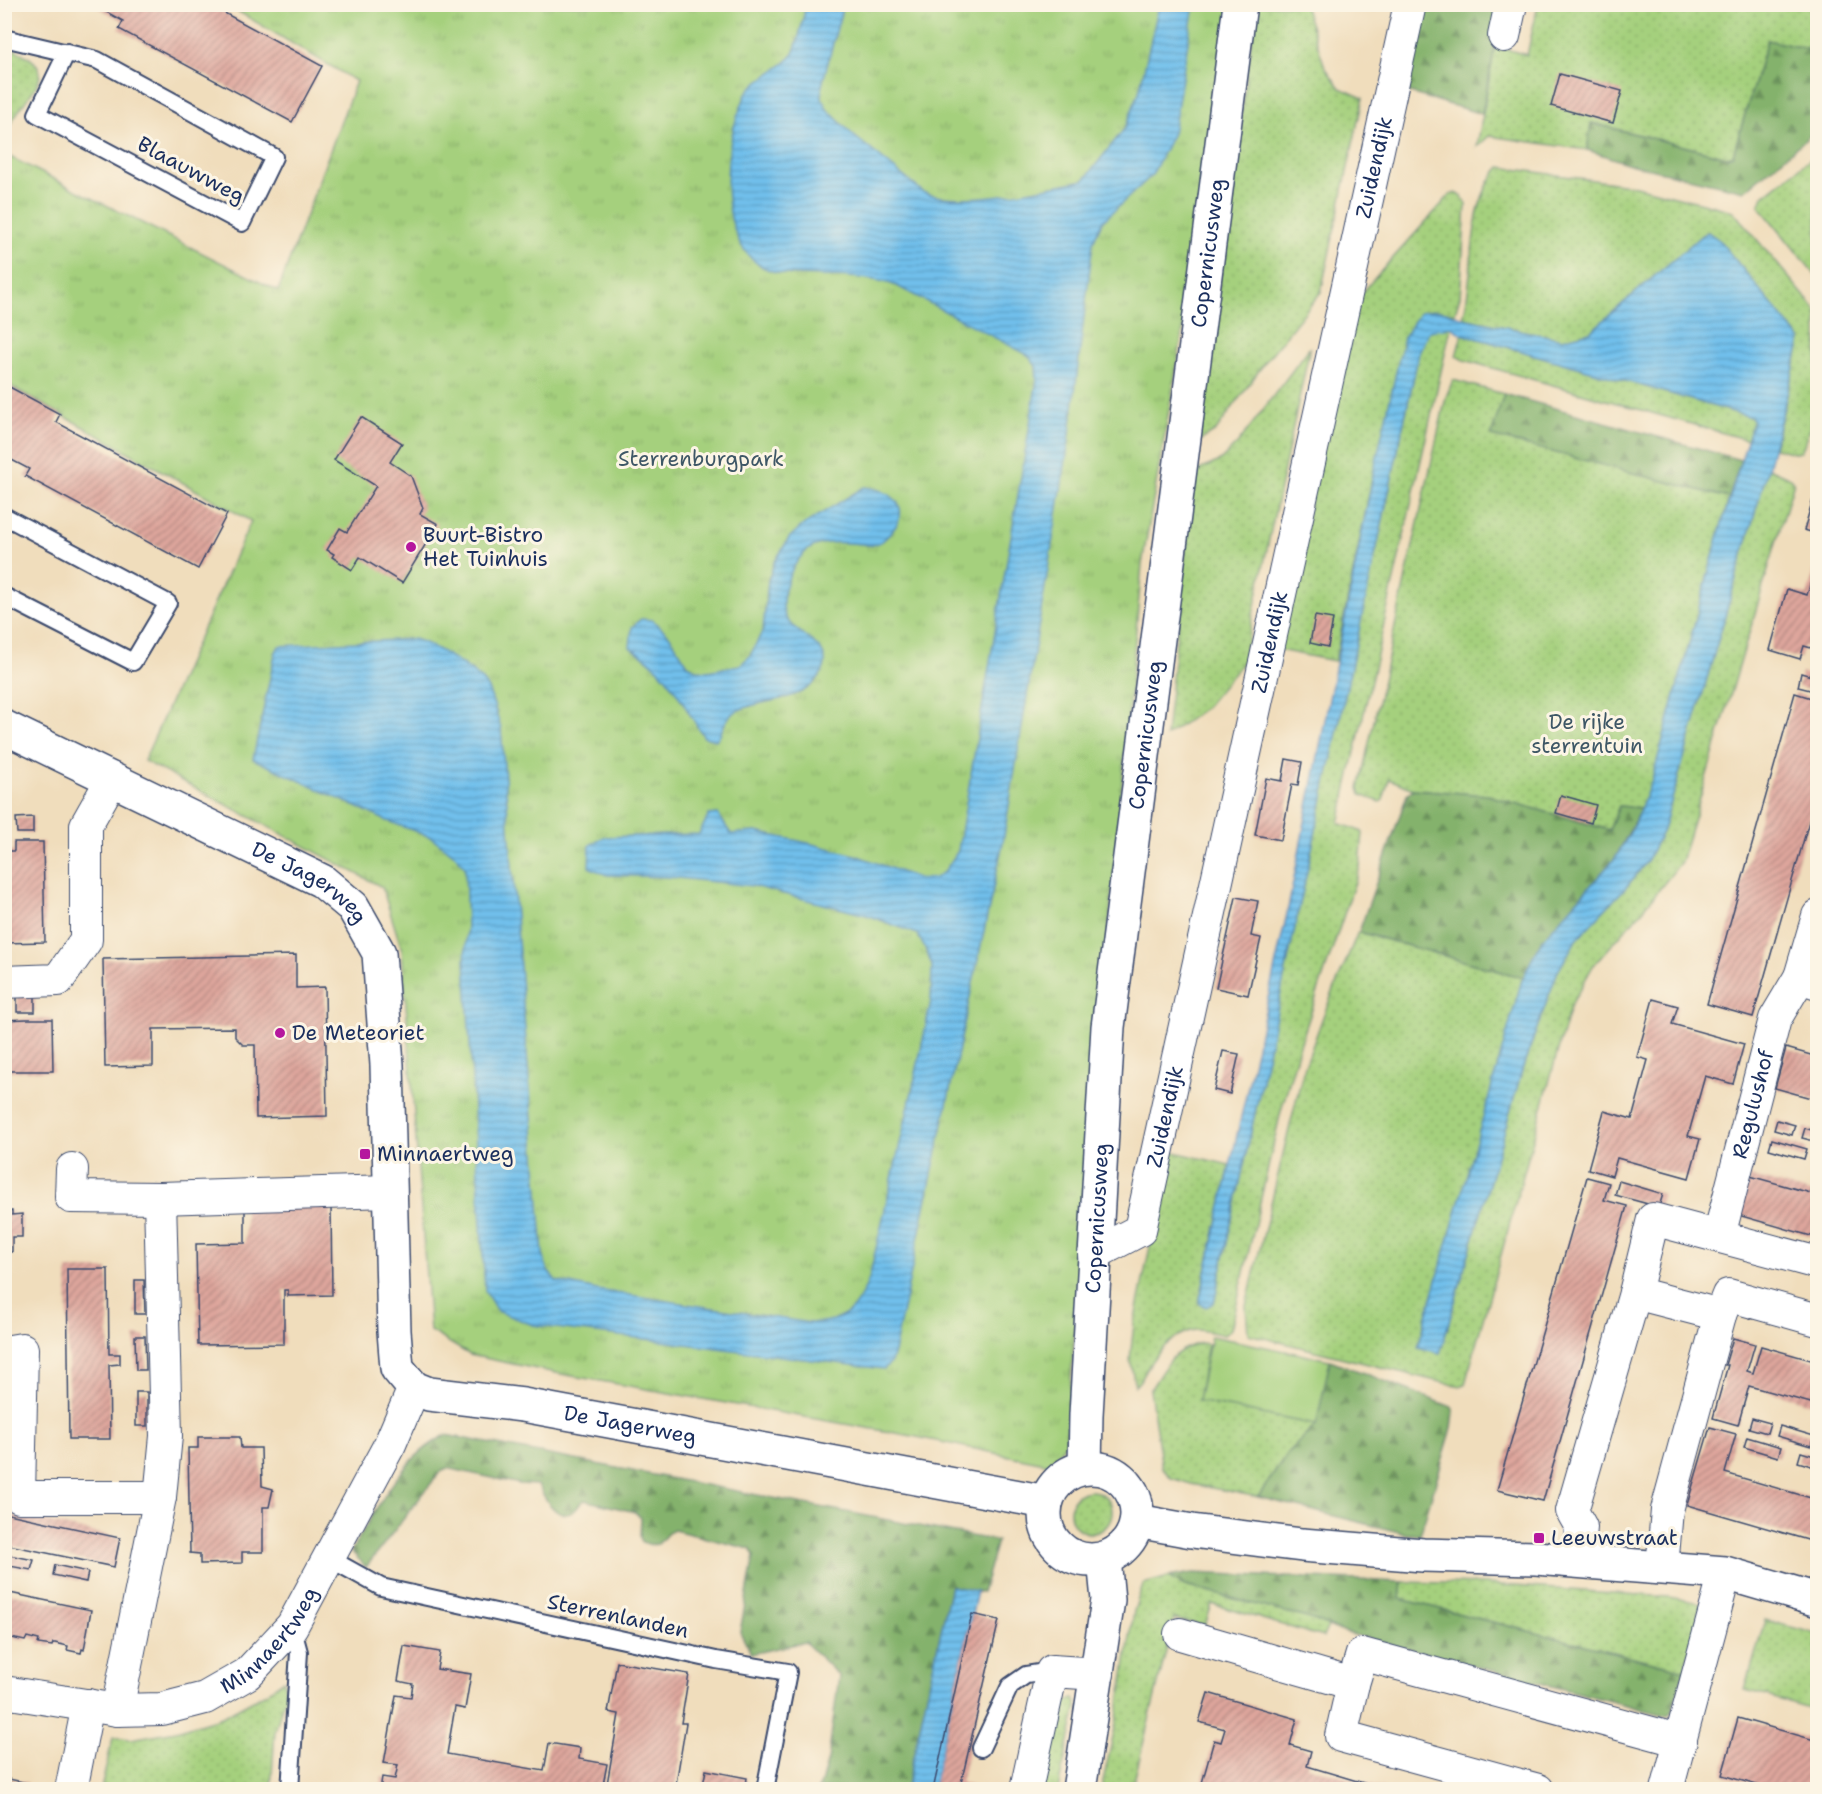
<svg xmlns="http://www.w3.org/2000/svg" width="1822" height="1794" font-family="'Shantell Sans',sans-serif">
  <style>
    .grass { fill: url(#grass-dots); stroke: #60806e; stroke-width: 1.5 }
    .forest { fill: url(#forest-firs); stroke: #507065; stroke-width: 1.5 }
    .park { fill: url(#park-tufts); stroke: #60806e; stroke-width: 1.5 }
    .pitch { fill: #a5d07d; stroke: #60806e; stroke-width: 1.5 }
    .water { fill: url(#water-rules); stroke: #4678a5; stroke-width: 1.5 }
    .building { fill: url(#building-hatch) }
    .lines { fill: none; stroke-linecap: round; stroke-linejoin: round }
    .lane-casing { stroke: #3b496c; stroke-width: 20 }
    .street-casing { stroke: #3b496c; stroke-width: 34 }
    .secondary-casing { stroke: #3b496c; stroke-width: 36 }
    .lane { stroke: #fff; stroke-width: 16 }
    .street { stroke: #fff; stroke-width: 32 }
    .secondary { stroke: #fff; stroke-width: 33 }
    .poi-dot { fill: #b5179e; stroke: #fcf5e5; stroke-width: 2 }
    .labels { text-anchor: middle; dominant-baseline: central; stroke-width: 6; stroke-linejoin: round; paint-order: stroke }
    .street-label { font-size: 21px; fill: #1b2f5e; stroke: #fcf5e5 }
    .park-label { font-size: 21px; fill: #3e5766; stroke: #fcf5e5 }
    .poi-label { font-size: 21px; fill: #1b2f5e; stroke: #fcf5e5; text-anchor: start }
  </style>
  <defs>
    <pattern id="grass-dots" width="8" height="8" patternUnits="userSpaceOnUse" patternTransform="scale(1.5)"><rect width="8" height="8" fill="#a5d07d"/><path d="M2 2h.1M6 6h.1" fill="none" stroke="#8db36e" stroke-width="1.8" stroke-linecap="round"/></pattern>
    <pattern id="forest-firs" width="22" height="20" patternUnits="userSpaceOnUse" patternTransform="scale(1.5)"><rect width="22" height="20" fill="#84b26c"/><path d="M5 1l3.5 6h-7zM16 11l3.5 6h-7z" fill="#6b915c"/></pattern>
    <pattern id="park-tufts" width="24" height="20" patternUnits="userSpaceOnUse" patternTransform="scale(1.5)"><rect width="24" height="20" fill="#a5d07d"/><path d="M3 7l-1-3M5 7V3M7 7l1-3M15 17l-1-3M17 17v-4M19 17l1-3" fill="none" stroke="#8db36e"/></pattern>
    <pattern id="water-rules" width="6" height="5" patternUnits="userSpaceOnUse" patternTransform="scale(1.5)"><rect width="6" height="5" fill="#71c0ec"/><path d="M0 2.5h6" fill="none" stroke="#5c9cc2"/></pattern>
    <pattern id="building-hatch" width="6" height="6" patternUnits="userSpaceOnUse" patternTransform="scale(1.5)"><rect width="6" height="6" fill="#dea69c"/><path d="M-1 1l2-2M0 6l6-6M5 7l2-2" fill="none" stroke="#b38882"/></pattern>
  </defs>
  <rect width="100%" height="100%" fill="#fcf5e5"/>
  <filter id="ink" filterUnits="userSpaceOnUse"><feTurbulence type="fractalNoise" baseFrequency=".0167" numOctaves="2"/><feDisplacementMap in="SourceGraphic" scale="12" xChannelSelector="R" yChannelSelector="G"/><feConvolveMatrix kernelMatrix="1 2 1 2 8 2 1 2 1" color-interpolation-filters="sRGB"/></filter>
  <filter id="wash" filterUnits="userSpaceOnUse"><feTurbulence type="fractalNoise" baseFrequency=".008" numOctaves="4" result="noise"/><feDisplacementMap in="SourceGraphic" scale="24" xChannelSelector="R" yChannelSelector="G"/><feGaussianBlur stdDeviation="1.35" result="paint"/><feColorMatrix in="noise" values="0 0 0 0 0 0 0 0 0 0 0 0 0 0 0 0 0 1.4 0 .05"/><feComposite in="paint" operator="in"/></filter>
  <g filter="url(#wash)">
    <rect width="100%" height="100%" fill="#f0ddbc"/>
    <g class="grass">
      <polygon points="1256,5 1304,5 1325,67 1340,88 1363,98 1321,292 1265,362 1216,431 1198,442"/>
      <polygon points="1538,5 1817,5 1817,51 1767,40 1733,155 1727,157 1592,123 1587,150 1489,136 1477,147 1495,46 1527,55"/>
      <path d="M5,46C65,68 34,85 12,121C7,128 6,139 5,148Z"/>
      <polygon points="1817,154 1817,277 1759,206 1763,196"/>
      <path d="M1500,167L1636,186L1733,211L1817,311C1817,358 1822,409 1801,452L1795,453L1774,448L1801,340L1719,240L1708,232L1702,235L1590,332L1562,339L1463,318C1476,271 1465,205 1500,167Z"/>
      <polygon points="1456,193 1462,196 1466,205 1460,296 1455,313 1431,310 1374,470 1335,661 1278,650 1354,301 1450,195"/>
      <path d="M1451,327L1339,823L1363,832L1360,867L1299,1048L1281,1111L1231,1329L1224,1335C1215,1333 1205,1330 1196,1330C1177,1332 1157,1351 1148,1367C1143,1374 1142,1380 1135,1386L1130,1359L1134,1323L1170,1151L1230,1165L1199,1303L1214,1302L1419,352L1429,330Z"/>
      <polygon points="1462,334 1751,417 1753,421 1748,440 1464,360 1456,356"/>
      <polygon points="1310,347 1243,662 1205,708 1166,736 1194,472 1220,461 1238,443"/>
      <polygon points="1453,380 1504,394 1492,436 1729,498 1652,780 1641,808 1619,806 1609,830 1487,795 1413,789 1389,779 1383,800 1380,802 1361,795 1359,788 1446,397"/>
      <polygon points="1768,468 1791,478 1794,482 1681,862 1643,910 1593,966 1570,1007 1465,1384 1461,1386 1432,1380 1248,1334 1246,1306 1303,1072 1324,1014 1358,932 1524,978 1418,1347 1440,1353 1523,1067 1557,973 1576,940 1627,886 1647,861 1663,830"/>
      <path d="M1201,1343L1208,1344L1198,1401L1316,1425L1288,1453L1258,1497L1191,1484L1171,1478L1162,1468L1150,1390C1165,1367 1171,1350 1201,1343Z"/>
      <circle cx="1091" cy="1512" r="21"/>
      <polygon points="1168,1577 1185,1586 1311,1619 1328,1626 1323,1637 1212,1604 1205,1626 1174,1619 1132,1789 1101,1790 1116,1724 1134,1611 1143,1584"/>
      <polygon points="1402,1582 1487,1584 1669,1597 1701,1603 1685,1670 1400,1599"/>
      <polygon points="1765,1620 1817,1634 1817,1710 1745,1690"/>
      <polygon points="284,1680 286,1697 282,1706 275,1732 271,1789 101,1789 113,1737 131,1739 176,1731 222,1717 266,1693"/>
      <polygon points="1074,1699 1077,1706 1058,1789 1042,1790 1062,1703"/>
    </g>
    <g class="forest">
      <polygon points="1407,5 1503,5 1482,114 1389,87"/>
      <polygon points="1767,40 1817,51 1817,130 1744,191 1633,165 1587,150 1591,123 1727,157 1733,155"/>
      <polygon points="1504,394 1741,460 1729,498 1491,436"/>
      <polygon points="1413,789 1487,795 1609,830 1619,806 1641,808 1616,857 1543,939 1533,956 1524,978 1359,932 1407,795"/>
      <polygon points="1330,1360 1452,1407 1454,1412 1452,1428 1420,1535 1407,1534 1258,1497 1288,1453 1316,1425"/>
      <path d="M446,1435L997,1541L982,1593L951,1586L906,1790L819,1789L828,1760L839,1676L805,1642L751,1654L740,1632L754,1556L750,1549L674,1530L668,1533L658,1544L651,1545L642,1542L640,1537L641,1518L635,1512L584,1500C579,1503 579,1507 574,1511C557,1523 544,1497 538,1485L520,1484L447,1468L440,1472L366,1567L351,1551C378,1508 399,1459 446,1435Z"/>
      <polygon points="1193,1573 1402,1582 1400,1599 1685,1670 1672,1711 1668,1716 1343,1632 1311,1619 1185,1586 1168,1577"/>
    </g>
    <polygon class="park" points="227,5 1240,5 1142,564 1089,1144 1066,1443 1049,1464 907,1435 561,1374 470,1355 430,1331 402,950 382,887 144,761 251,521 5,383 4,154 278,291 356,81"/>
    <polygon class="pitch" points="1211,1336 1330,1360 1316,1425 1198,1401"/>
    <g class="water">
      <path d="M806,5H843L822,85V98L827,109L853,135L923,192C957,208 1045,188 1084,180L1125,128L1139,92L1159,5H1194L1173,133L1152,175L1102,222L1093,242L1069,441L1003,842L894,1352L891,1362L884,1369L533,1325L497,1311L485,1291L465,961L467,926L465,867L456,856L431,837L385,820L253,759L275,654L279,646L414,639C432,644 474,669 485,684C492,693 497,717 501,728L543,1254L547,1269L556,1281L597,1290L810,1323C846,1322 856,1311 869,1279L914,1083L931,1001L932,966L926,950L917,934L870,916L753,886L669,877L607,875L589,867L590,845L604,837L699,834L709,815L718,814L731,834L756,832L808,843L855,855L920,879L935,878L945,871L958,851L1030,424L1037,379L1036,366L1028,355L897,286C874,277 845,276 821,276C803,275 784,276 767,269C716,247 722,149 741,107C743,102 745,95 748,91C760,77 779,70 791,57C797,50 804,15 806,5Z"/>
      <path d="M1708,232L1719,240L1801,340L1768,468L1663,830L1647,861L1627,886L1576,940L1557,973L1523,1067L1440,1353L1418,1347L1521,983L1533,956L1543,939L1616,857L1632,829L1652,780L1720,530L1753,421L1751,417L1462,334L1451,327L1429,331L1419,352L1214,1303L1206,1307L1199,1303L1287,914L1374,470L1404,337L1420,312C1440,308 1450,313 1467,319L1562,339L1590,332L1702,235Z"/>
      <path d="M864,487C888,489 913,504 893,530C889,535 883,542 876,544C873,546 867,545 863,544C843,543 818,538 803,554C790,568 775,604 788,621C801,638 840,649 819,677C799,705 760,697 733,713C724,718 723,733 716,740L704,737C679,699 670,671 630,647L632,627L641,619L652,620L669,635L688,665L697,670L708,671L740,665L750,656L763,630L768,581L774,563L789,538L803,525Z"/>
      <polygon points="951,1586 977,1591 972,1614 933,1789 906,1790"/>
    </g>
    <g id="blocks">
      <g class="building">
        <polygon points="92,4 208,4 322,66 292,122 119,29 123,21"/>
        <polygon points="1560,74 1622,91 1613,123 1551,106"/>
        <polygon points="4,384 60,414 56,422 227,514 198,569 25,476 29,469 4,456"/>
        <polygon points="361,417 402,443 390,462 411,476 423,508 420,514 438,524 402,583 360,557 352,570 332,557 334,554 327,550 340,528 347,532 376,486 334,460"/>
        <polygon points="1817,485 1818,485 1818,534 1804,530"/>
        <polygon points="1818,558 1818,650 1804,646 1800,659 1770,650 1787,589 1807,595"/>
        <polygon points="1315,616 1333,619 1328,647 1310,643"/>
        <polygon points="1801,673 1818,678 1818,692 1798,687"/>
        <polygon points="1795,693 1818,700 1813,718 1818,719 1818,790 1753,1017 1707,1004"/>
        <polygon points="1286,759 1302,762 1298,785 1292,784 1281,840 1255,835 1266,778 1282,781"/>
        <polygon points="1561,795 1596,805 1591,823 1556,813"/>
        <polygon points="4,808 7,808 8,837 4,837"/>
        <polygon points="33,817 33,833 17,833 16,818"/>
        <polygon points="14,842 43,842 45,942 4,943 4,851 14,851"/>
        <polygon points="1236,897 1258,901 1251,936 1261,938 1248,995 1216,988"/>
        <polygon points="296,955 296,988 325,987 327,1116 256,1118 255,1045 243,1045 235,1037 235,1028 153,1029 153,1066 105,1067 103,959"/>
        <rect x="17" y="996" width="18" height="16"/>
        <polygon points="1653,999 1678,1006 1672,1024 1744,1044 1733,1084 1705,1076 1688,1136 1700,1139 1689,1178 1617,1158 1612,1176 1588,1169 1604,1111 1632,1119 1648,1060 1637,1057"/>
        <polygon points="27,1019 52,1019 53,1071 4,1071 4,1020"/>
        <polygon points="1786,1048 1818,1057 1818,1100 1775,1088"/>
        <polygon points="1223,1051 1239,1054 1230,1094 1214,1090"/>
        <polygon points="1777,1120 1795,1125 1792,1135 1774,1130"/>
        <polygon points="1805,1128 1818,1132 1818,1142 1802,1138"/>
        <polygon points="1772,1139 1807,1149 1804,1159 1769,1149"/>
        <polygon points="1750,1176 1818,1195 1818,1238 1738,1215"/>
        <polygon points="1587,1177 1609,1183 1604,1200 1627,1206 1543,1501 1497,1490"/>
        <polygon points="1619,1181 1663,1194 1659,1207 1615,1195"/>
        <polygon points="331,1205 332,1295 288,1296 288,1290 284,1290 284,1344 198,1345 196,1244 245,1243 245,1206"/>
        <polygon points="5,1211 12,1211 12,1215 22,1214 22,1237 12,1237 12,1252 5,1252"/>
        <polygon points="67,1269 108,1269 109,1354 120,1354 120,1364 109,1365 110,1439 69,1439"/>
        <polygon points="135,1280 144,1280 145,1314 135,1314"/>
        <polygon points="135,1336 145,1336 146,1370 136,1370"/>
        <polygon points="1733,1338 1755,1344 1747,1371 1753,1373 1761,1346 1818,1362 1818,1405 1749,1386 1738,1425 1713,1418 1728,1365 1725,1365"/>
        <rect x="136" y="1392" width="11" height="34"/>
        <polygon points="1752,1418 1770,1423 1767,1433 1749,1428"/>
        <polygon points="1780,1426 1814,1436 1811,1446 1777,1436"/>
        <polygon points="1710,1427 1736,1434 1725,1473 1818,1500 1818,1543 1687,1505"/>
        <polygon points="198,1437 240,1437 241,1448 261,1448 262,1486 273,1489 269,1507 263,1507 263,1552 242,1552 242,1563 200,1564 200,1554 190,1553 188,1448 198,1448"/>
        <polygon points="1747,1437 1781,1447 1778,1457 1744,1447"/>
        <polygon points="1801,1452 1818,1457 1818,1468 1798,1462"/>
        <polygon points="4,1513 120,1538 114,1567 4,1544"/>
        <polygon points="4,1554 34,1560 31,1570 4,1565"/>
        <polygon points="55,1565 88,1572 86,1582 53,1575"/>
        <polygon points="5,1592 91,1610 84,1650 82,1649 81,1653 67,1650 68,1646 55,1643 53,1643 52,1646 38,1644 39,1640 27,1637 25,1641 11,1638 11,1634 5,1633"/>
        <polygon points="972,1614 999,1620 961,1783 985,1790 933,1790"/>
        <polygon points="404,1646 440,1652 437,1669 471,1674 465,1709 455,1707 447,1754 544,1771 549,1743 580,1748 579,1759 607,1764 602,1790 380,1790 382,1777 395,1779 398,1765 384,1763 396,1695 411,1697 413,1684 398,1681"/>
        <polygon points="617,1662 689,1674 681,1723 686,1723 675,1790 606,1790 619,1714 608,1712"/>
        <polygon points="1208,1693 1297,1719 1290,1745 1311,1751 1307,1766 1387,1790 1200,1790 1214,1740 1221,1742 1225,1729 1199,1722"/>
        <polygon points="1738,1718 1818,1741 1818,1790 1774,1790 1722,1775"/>
        <polygon points="706,1770 747,1778 745,1790 702,1790"/>
        <polygon points="4,1778 28,1783 27,1790 4,1790"/>
      </g>
    </g>
  </g>
  <g filter="url(#ink)">
    <use href="#blocks" fill-opacity="0" stroke="#3b496c" stroke-width="1.5"/>
    <g class="lines">
      <defs>
        <g id="lane">
          <polyline points="4,38 97,60 274,157 242,223 37,114 67,52"/>
          <polyline points="4,516 168,603 133,662 4,596"/>
          <polyline points="327,1557 381,1587 716,1660 788,1672 765,1790"/>
          <polyline points="981,1748 1010,1686 1026,1675 1052,1671"/>
          <polyline points="290,1790 299,1652 292,1626"/>
        </g>
        <g id="street">
          <polyline points="1504,36 1511,4"/>
          <polyline points="1818,916 1800,977 1818,983"/>
          <polyline points="4,982 58,980 86,940 86,825 112,779"/>
          <polyline points="72,1169 71,1197 160,1198 390,1191"/>
          <path id="s1" d="M1719,1236L1775,1019L1800,977"/>
          <path id="s2" d="M1094,1254L1140,1230L1410,4"/>
          <polyline points="1635,1293 1653,1219 1818,1263"/>
          <polyline points="1720,1315 1728,1295 1818,1320"/>
          <polyline points="4,1352 22,1349 19,1497 160,1497"/>
          <polyline points="1578,1561 1581,1527 1572,1511 1635,1293 1720,1315 1667,1510 1662,1568"/>
          <polyline points="1180,1634 1353,1684 1362,1654 1681,1741"/>
          <polyline points="1353,1684 1341,1736 1538,1790"/>
          <path id="s3" d="M4,1692L117,1710L162,1709L205,1698L247,1674L292,1626L390,1444L414,1388"/>
          <polyline points="117,1710 160,1497 166,1436 160,1198"/>
          <polyline points="71,1790 88,1705"/>
          <polyline points="1026,1790 1052,1671 1098,1674"/>
          <polyline points="1667,1790 1725,1573"/>
        </g>
        <g id="secondary">
          <path id="s4" d="M4,727L322,881L353,907L379,953L387,1065L394,1331L397,1368L414,1388L429,1394L523,1405L1046,1502"/>
          <circle cx="1091" cy="1514" r="46"/>
          <path id="s5" d="M1085,1468L1086,1415L1108,1027L1240,4"/>
          <polyline points="1137,1521 1192,1531 1302,1545 1423,1555 1536,1558 1725,1573 1818,1600"/>
          <polyline points="1079,1790 1108,1600 1104,1559"/>
        </g>
      </defs>
      <use href="#lane" class="lane-casing"/>
      <use href="#street" class="street-casing"/>
      <use href="#secondary" class="secondary-casing"/>
      <use href="#lane" class="lane"/>
      <use href="#street" class="street"/>
      <use href="#secondary" class="secondary"/>
    </g>
  </g>
  <g class="poi-dot">
    <circle cx="411" cy="547" r="6"/>
    <circle cx="280" cy="1033" r="6"/>
    <rect x="359" y="1148" width="12" height="12" rx="3"/>
    <rect x="1533" y="1532" width="12" height="12" rx="3"/>
  </g>
  <g class="labels">
    <g class="street-label">
      <text stroke="none"><textPath href="#s2" startOffset="1140">Zuidendijk</textPath></text>
      <text transform="translate(191 170) rotate(28)">Blaauwweg</text>
      <text stroke="none"><textPath href="#s5" startOffset="1222">Copernicusweg</textPath></text>
      <text stroke="none"><textPath href="#s2" startOffset="654">Zuidendijk</textPath></text>
      <text stroke="none"><textPath href="#s5" startOffset="736">Copernicusweg</textPath></text>
      <text stroke="none"><textPath href="#s4" startOffset="344">De Jagerweg</textPath></text>
      <text stroke="none"><textPath href="#s1" startOffset="136">Regulushof</textPath></text>
      <text stroke="none"><textPath href="#s2" startOffset="168">Zuidendijk</textPath></text>
      <text stroke="none"><textPath href="#s5" startOffset="250">Copernicusweg</textPath></text>
      <text stroke="none"><textPath href="#s4" startOffset="1108">De Jagerweg</textPath></text>
      <text transform="translate(618 1616) rotate(12)">Sterrenlanden</text>
      <text stroke="none"><textPath href="#s3" startOffset="292">Minnaertweg</textPath></text>
    </g>
    <g class="park-label">
      <text x="701" y="459">Sterrenburgpark</text>
      <text x="1587" y="722">De rijke<tspan x="1587" dy="24">sterrentuin</tspan></text>
    </g>
    <g class="poi-label">
      <text x="423" y="535">Buurt-Bistro<tspan x="423" dy="24">Het Tuinhuis</tspan></text>
      <text x="292" y="1033">De Meteoriet</text>
      <text x="377" y="1154">Minnaertweg</text>
      <text x="1551" y="1538">Leeuwstraat</text>
    </g>
  </g>
  <rect width="1822" height="1794" fill="none" stroke="#fcf5e5" stroke-width="24"/>
</svg>
